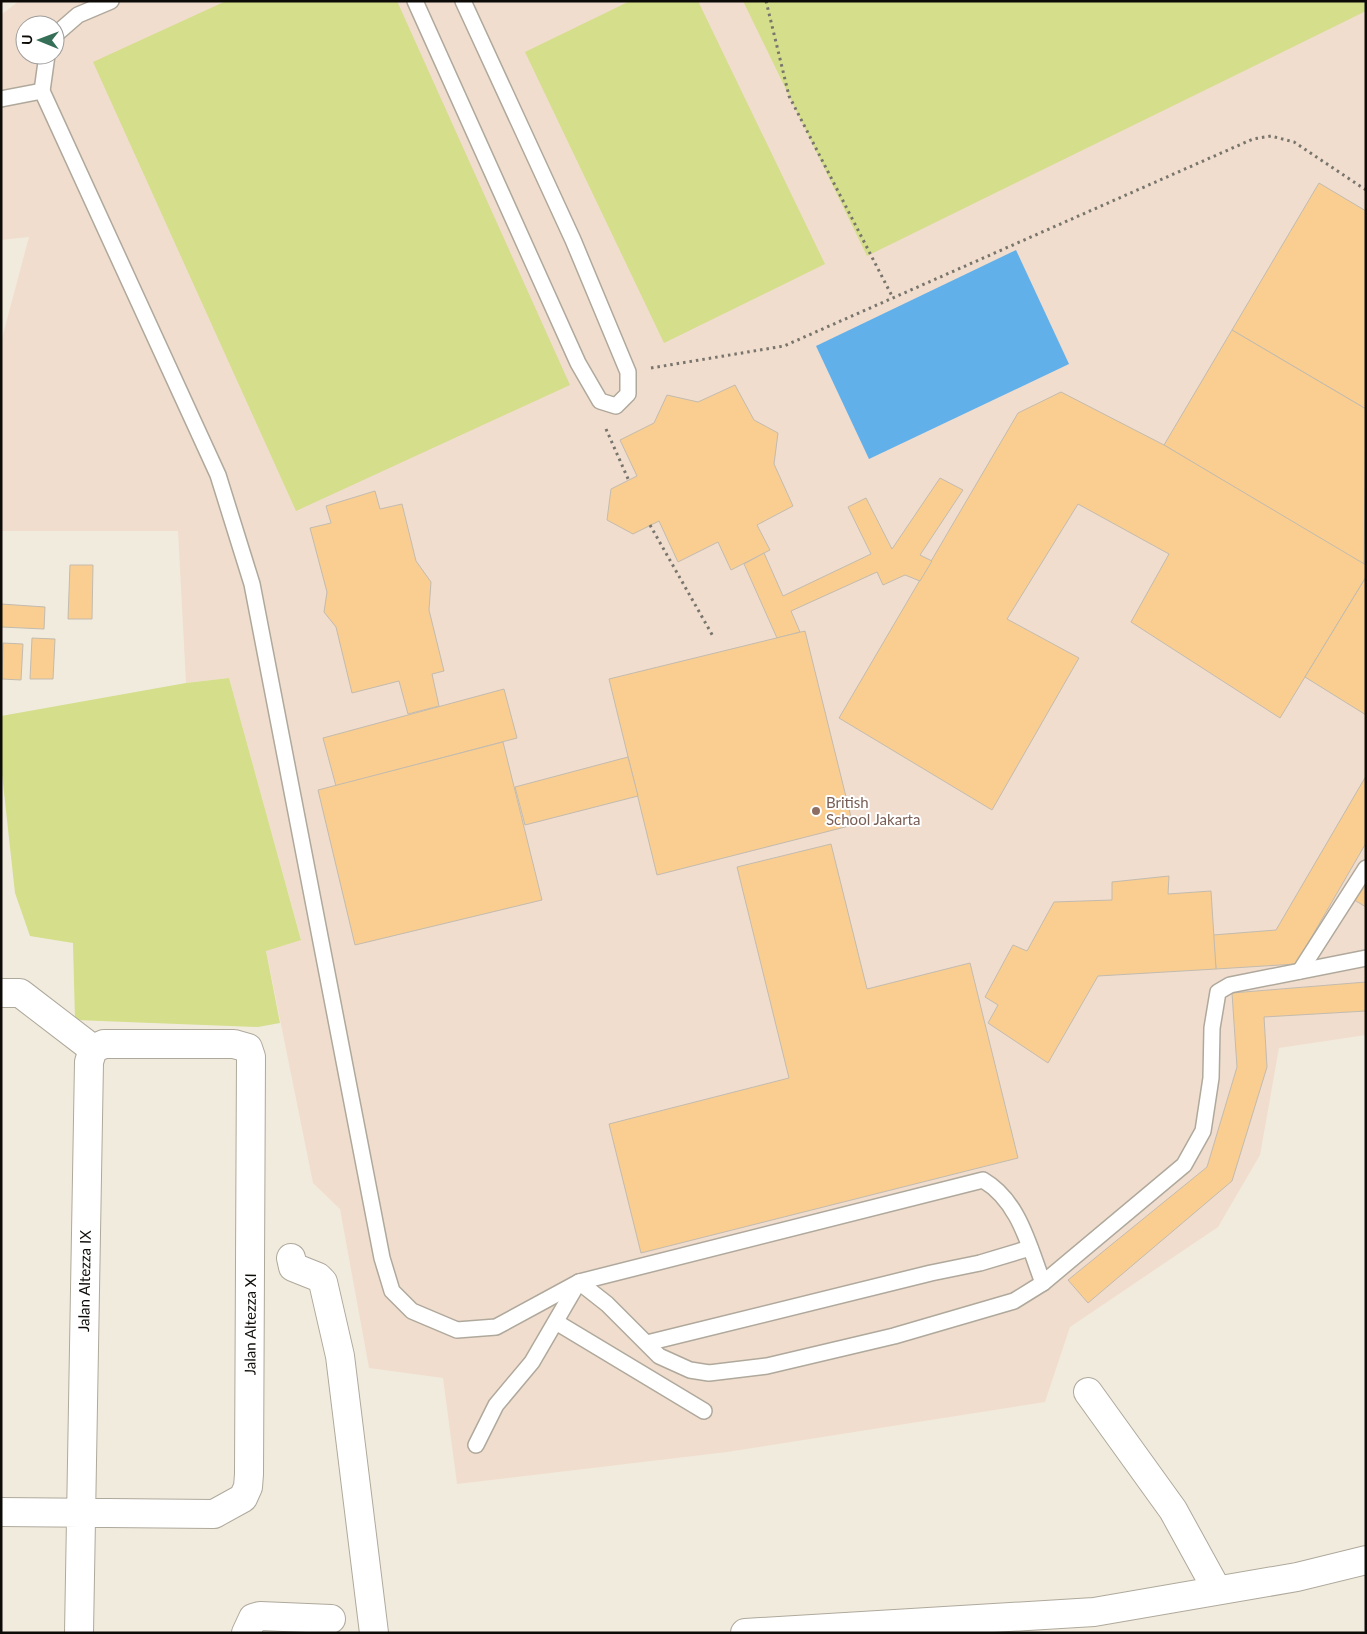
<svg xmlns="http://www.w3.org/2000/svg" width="1367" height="1634" font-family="Lato,sans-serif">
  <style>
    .education { fill: #f1ddce; fill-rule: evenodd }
    .green { fill: #d4de8b }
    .water { fill: #61b0ea }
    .building { fill: #f9ce90; stroke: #c3bbaf }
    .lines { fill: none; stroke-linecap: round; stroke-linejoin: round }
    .lane-casing { stroke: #afa99c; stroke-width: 18 }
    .street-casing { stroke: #afa99c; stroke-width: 30 }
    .path { stroke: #78756c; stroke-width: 3; stroke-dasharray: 2.5 4; stroke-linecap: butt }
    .lane { stroke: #fff; stroke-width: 15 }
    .street { stroke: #fff; stroke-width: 28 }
    .education-dot { fill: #8d6e63; stroke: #fff; stroke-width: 2 }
    .labels { text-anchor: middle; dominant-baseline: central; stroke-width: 4; stroke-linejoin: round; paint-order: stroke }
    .education-label { font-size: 15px; fill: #785e54; stroke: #fff; text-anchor: start }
    .street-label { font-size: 15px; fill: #0d0b07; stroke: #fff }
  </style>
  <rect width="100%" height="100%" fill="#f1ebdd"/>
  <path class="education" d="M19,1H1366V1035L1279,1048L1260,1155L1218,1227L1070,1327L1045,1402L727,1452L457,1484L443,1378L369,1368L340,1209L313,1183L266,950L301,939L229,678L186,683L178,531H1V342L29,237L1,240V15ZM25,25H55V55H25Z"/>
  <g class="green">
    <polygon points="226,1 397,1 570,385 296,511 93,62"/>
    <polygon points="630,1 698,1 825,264 664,343 525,52"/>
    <polygon points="743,1 1366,1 1366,11 867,256"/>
    <polygon points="229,678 301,940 266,951 280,1023 258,1027 75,1020 73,943 30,936 15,893 1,765 1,716 186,683"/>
  </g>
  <polygon class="water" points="1016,250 1069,364 869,459 816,346"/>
  <g class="building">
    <polygon points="1319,183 1366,211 1366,409 1232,330"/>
    <polygon points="1232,330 1366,409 1364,565 1164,445"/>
    <polygon points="735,385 754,420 778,433 774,464 793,506 757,525 770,550 731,570 718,542 678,562 659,521 633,534 607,520 611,489 637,476 620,440 654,423 667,395 698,402"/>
    <polygon points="1061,392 1164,445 1366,565 1366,577 1280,718 1131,622 1169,554 1078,504 1007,619 1079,658 992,810 839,718 1018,413"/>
    <polygon points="940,478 963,490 920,555 932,561 920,581 905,575 883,585 877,572 791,611 800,632 777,638 744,564 764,553 783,596 871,554 848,507 866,498 892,549"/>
    <polygon points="375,491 380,509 402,504 416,561 431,582 429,610 444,671 432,674 439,706 408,714 399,681 352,693 336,627 324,612 327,592 310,528 331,523 326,506"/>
    <polygon points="70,565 93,565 92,619 68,619"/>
    <polygon points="1366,577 1366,715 1305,677"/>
    <polygon points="1,604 45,607 44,629 1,627"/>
    <polygon points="805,631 853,825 657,875 609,679"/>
    <polygon points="32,638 55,639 53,679 30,679"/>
    <polygon points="3,643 23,644 21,680 2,679"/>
    <polygon points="504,689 517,738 336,786 323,738"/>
    <polygon points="503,742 542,900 355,945 318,790"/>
    <polygon points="628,757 638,796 525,825 515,787"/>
    <polygon points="1366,776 1366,843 1296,964 1216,969 1213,935 1276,930"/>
    <polygon points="831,844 867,989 970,963 1018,1158 641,1253 609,1124 789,1078 737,867"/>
    <polygon points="1366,874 1366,907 1351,898"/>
    <polygon points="1169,876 1168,894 1211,891 1216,969 1098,976 1048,1063 988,1023 998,1005 985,997 1013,945 1027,951 1054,902 1112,900 1112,882"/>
    <polygon points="1366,982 1366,1011 1264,1017 1267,1067 1232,1181 1088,1303 1068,1280 1207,1167 1237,1067 1232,993"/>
  </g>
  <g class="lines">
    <defs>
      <g id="lane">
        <polyline points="415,1 578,363 600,401 616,406 628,394 628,372 573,240 463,1"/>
        <polyline points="55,35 78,15 111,1"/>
        <path d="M47,55L42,91L218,475L252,584L382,1258L392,1291L412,1311L457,1330L496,1327L579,1282L983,1180C1019,1201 1029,1246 1043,1283"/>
        <polyline points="1,99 42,91"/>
        <polyline points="1300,971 1366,868"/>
        <polyline points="579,1282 607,1304 659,1356 690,1370 709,1373 767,1366 894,1336 1014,1301 1043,1283 1184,1165 1203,1131 1211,1078 1212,1028 1218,992 1230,985 1366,958"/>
        <polyline points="556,1322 704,1411"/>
        <polyline points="647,1343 931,1273 980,1263 1030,1248"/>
        <polyline points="476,1445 496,1405 532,1362 578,1283"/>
      </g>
      <g id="street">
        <polyline points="1,993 20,993 93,1049"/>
        <polyline points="291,1258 293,1267 318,1277 323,1282 340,1356 374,1633"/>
        <polyline points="1088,1392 1173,1510 1217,1590"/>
        <path id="s1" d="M1,1512L214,1514L243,1498L248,1487L249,1474L251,1057L248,1048L234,1044H104L93,1049L89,1062L79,1633"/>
        <polyline points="246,1633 253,1618 260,1616 331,1619"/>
        <polyline points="745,1633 1094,1612 1297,1577 1366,1560"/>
      </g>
    </defs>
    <use href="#lane" class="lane-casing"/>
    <use href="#street" class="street-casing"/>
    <g class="path">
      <polyline points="766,1 789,96 893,298"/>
      <polyline points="651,368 784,346 1253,139 1271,136 1294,142 1366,190"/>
      <polyline points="606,429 629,481"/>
      <polyline points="650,525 714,638"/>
    </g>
    <use href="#lane" class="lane"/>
    <use href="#street" class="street"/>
  </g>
  <circle class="education-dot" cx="816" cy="811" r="5"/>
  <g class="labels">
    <g class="education-label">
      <text x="826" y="802">British<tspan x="826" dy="17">School Jakarta</tspan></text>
    </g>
    <g class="street-label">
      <text transform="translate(84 1281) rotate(-89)">Jalan Altezza IX</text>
      <text stroke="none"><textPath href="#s1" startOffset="421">Jalan Altezza XI</textPath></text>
    </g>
  </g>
  <rect width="1367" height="1634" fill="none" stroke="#0d0b07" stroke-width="5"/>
  <g transform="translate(40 40) rotate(271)"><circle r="24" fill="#ffffff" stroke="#9e9d9c"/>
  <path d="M0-4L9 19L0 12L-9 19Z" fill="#366f58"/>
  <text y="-8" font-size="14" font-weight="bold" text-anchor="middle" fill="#0d0b07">U</text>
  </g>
</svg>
